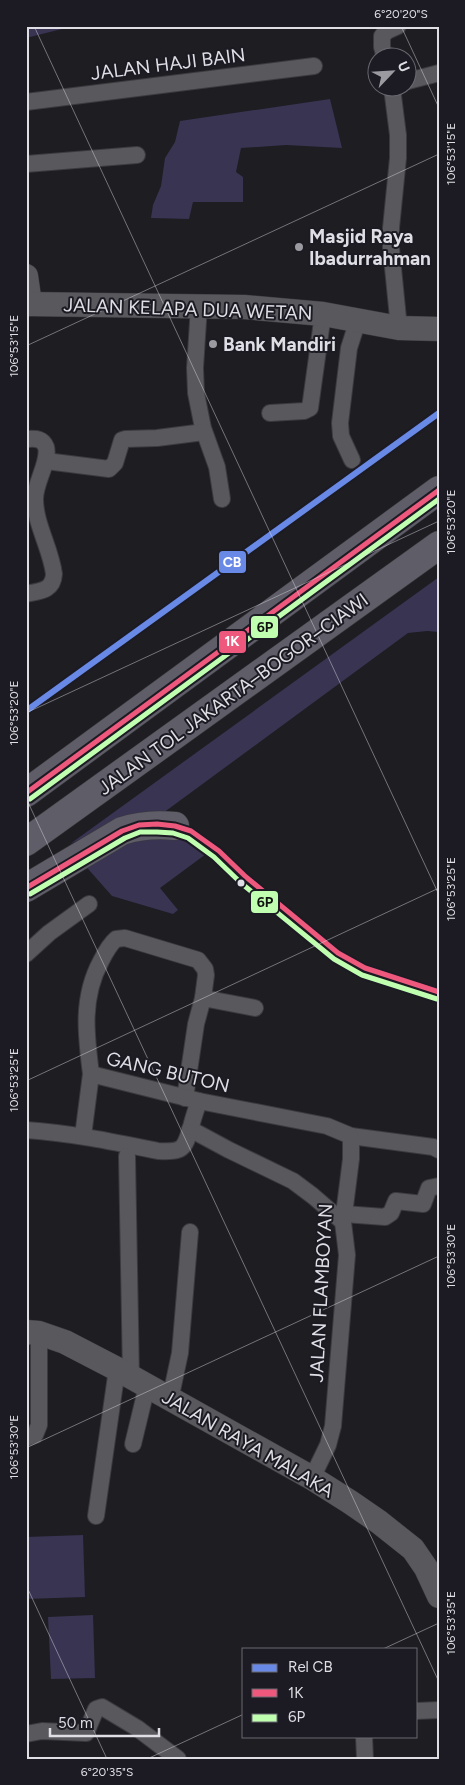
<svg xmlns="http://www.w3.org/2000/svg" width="465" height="1785" font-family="Figtree,sans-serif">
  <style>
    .green { fill: #383452 }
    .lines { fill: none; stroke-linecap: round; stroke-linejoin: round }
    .street-casing { stroke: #3b3a3e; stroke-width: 18 }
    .secondary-casing { stroke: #3b3a3e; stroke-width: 25 }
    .highway-casing { stroke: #3b3a3e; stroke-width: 29 }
    .street { stroke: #59585d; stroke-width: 16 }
    .secondary { stroke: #59585d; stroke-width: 24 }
    .highway { stroke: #5e5d68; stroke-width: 28 }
    .bus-1-casing { stroke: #1c1b24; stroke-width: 9 }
    .bus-2-casing { stroke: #1c1b24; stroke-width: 9 }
    .bus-1 { stroke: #ef587d; stroke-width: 5 }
    .bus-2 { stroke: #c0ffb0; stroke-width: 5 }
    .rail-1-casing { stroke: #1c1b24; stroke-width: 10 }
    .rail-1 { stroke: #6889e6; stroke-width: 6 }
    .ticks { fill: none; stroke: #dedee4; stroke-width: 1; stroke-opacity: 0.45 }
    .poi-dot { fill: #9a9aa0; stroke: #1c1b24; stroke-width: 2 }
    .bus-dot { fill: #dedee4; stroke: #1c1b24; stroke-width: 2 }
    .labels { text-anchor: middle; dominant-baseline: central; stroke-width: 4; stroke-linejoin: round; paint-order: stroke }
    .street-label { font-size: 19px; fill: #dedee4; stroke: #1c1b24 }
    .poi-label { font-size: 19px; font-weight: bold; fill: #dedee4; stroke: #1c1b24; text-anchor: start }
    .line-badge { stroke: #1c1b24; stroke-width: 2 }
    .badge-label { font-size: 14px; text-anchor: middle; font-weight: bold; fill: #fff }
    .pale-badge-label { font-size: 14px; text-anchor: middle; font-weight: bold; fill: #111 }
    .neatline { fill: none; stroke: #dedee4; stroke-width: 2 }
    .ticks-label { font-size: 12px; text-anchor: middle; fill: #dedee4 }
  </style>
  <rect width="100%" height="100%" fill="#1d1d22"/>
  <g class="green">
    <polygon points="26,26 74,26 26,38"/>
    <polygon points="330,99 342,148 286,145 241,148 236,172 243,177 243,202 193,202 189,219 151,218 153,205 161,186 165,158 175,142 180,121"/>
    <polygon points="439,577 439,632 427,631 408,633 159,816 107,827 70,844"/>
    <polygon points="165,834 187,839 206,854 160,888 178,910 173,914 112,896 82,862 131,836"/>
    <polygon points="83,1535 85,1597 26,1599 26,1537"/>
    <polygon points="93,1615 95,1678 51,1679 48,1617"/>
  </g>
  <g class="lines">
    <defs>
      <g id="street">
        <polyline points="385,58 382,47 382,36 387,31 398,26"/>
        <polyline points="408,81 439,73"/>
        <polyline points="392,88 398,135 398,158 391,228 391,248 399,328"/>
        <polyline points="26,102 314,66"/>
        <polyline points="26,164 137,155"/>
        <polyline points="199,306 195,368 196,393 203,428 217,467 222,499"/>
        <polyline points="270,413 304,411 310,408 323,314"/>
        <path d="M26,439C34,439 42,437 46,447C50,461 35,482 35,499C35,524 51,549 54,574C53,591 40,591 26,594"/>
        <polyline points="352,460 341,436 340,423 349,348 358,320"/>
        <polyline points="46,461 109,469 115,463 122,440 125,439 157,438 204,432"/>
        <polyline points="26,954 49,933 89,904"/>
        <polyline points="203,998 255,1008"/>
        <path d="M91,1074C86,1035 81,998 101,961C105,953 109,945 116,939L125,938L198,960L205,969L206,975L203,998L196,1024L185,1098"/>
        <polyline points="190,1129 229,1150 293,1181 313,1196 343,1222"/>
        <path d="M26,1130C71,1133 114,1142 158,1151C183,1152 184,1150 191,1127C193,1118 196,1110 199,1101"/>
        <polyline points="83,1136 91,1074 199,1101 327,1126 351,1136 433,1147 439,1150"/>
        <polyline points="127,1156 131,1377"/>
        <polyline points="344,1214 385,1217 391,1213 396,1201 423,1204 429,1188 439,1186"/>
        <polyline points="170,1400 180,1353 190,1232"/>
        <polyline points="26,1438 35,1435 39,1425 39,1333"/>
        <polyline points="133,1444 147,1386"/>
        <polyline points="312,1478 328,1445 333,1426 347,1255 343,1222 351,1159 351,1136"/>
        <polyline points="96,1516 117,1369"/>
        <polyline points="416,1711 439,1710"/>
        <polyline points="26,1734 42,1731 86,1733 96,1709 102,1707 137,1728 178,1759"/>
        <polyline points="364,1736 365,1759"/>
      </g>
      <g id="secondary">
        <polyline points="26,276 30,304"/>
        <polyline points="26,304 244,307 323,314 399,328 439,329"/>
        <polyline points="26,1332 39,1333 65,1342 117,1369 312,1478 350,1502 379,1522 413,1549 426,1568 439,1596"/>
      </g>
      <g id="highway">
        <polyline points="26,793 439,490"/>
        <polyline points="26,842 439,545"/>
        <path d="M26,888L122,831C140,825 155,824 175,826"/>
      </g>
    </defs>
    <use href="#street" class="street-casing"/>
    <use href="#secondary" class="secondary-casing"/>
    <use href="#highway" class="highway-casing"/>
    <use href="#street" class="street"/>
    <use href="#secondary" class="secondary"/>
    <use href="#highway" class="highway"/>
    <defs>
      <g id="bus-1">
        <polyline points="26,793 439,490"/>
        <polyline points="26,888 122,831 139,825 157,824 175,826 191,831 219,851 246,877 338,953 365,968 439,992"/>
      </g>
      <g id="bus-2">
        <polyline points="30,799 439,499"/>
        <polyline points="30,894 125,838 140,832 157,832 173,833 188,838 214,857 241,883 334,959 362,975 437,999"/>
      </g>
    </defs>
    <use href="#bus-1" class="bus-1-casing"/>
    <use href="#bus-2" class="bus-2-casing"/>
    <use href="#bus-1" class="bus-1"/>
    <use href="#bus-2" class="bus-2"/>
    <defs>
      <polyline id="rail-1" points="26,711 439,413"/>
    </defs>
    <use href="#rail-1" class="rail-1-casing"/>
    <use href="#rail-1" class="rail-1"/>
  </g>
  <path class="ticks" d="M34,26L439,895M401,26L439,108M26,346L439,154M26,713L439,521M26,798L439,1682M26,1081L439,888M26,1448L439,1256M26,1585L107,1759M383,1649L439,1623M147,1759L244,1714"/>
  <g class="poi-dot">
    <circle cx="299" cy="247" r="5"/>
    <circle cx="213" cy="344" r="5"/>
  </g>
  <circle class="bus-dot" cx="241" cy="883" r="4.5"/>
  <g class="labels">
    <g class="street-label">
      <text transform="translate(168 64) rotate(-7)">JALAN HAJI BAIN</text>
      <text transform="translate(188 309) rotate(2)">JALAN KELAPA DUA WETAN</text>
      <text transform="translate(233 694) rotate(-36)">JALAN TOL JAKARTA–BOGOR–CIAWI</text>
      <text transform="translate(168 1072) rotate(13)">GANG BUTON</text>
      <text transform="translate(321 1293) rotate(-87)">JALAN FLAMBOYAN</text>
      <text transform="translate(248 1444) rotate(30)">JALAN RAYA MALAKA</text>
    </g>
    <g class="poi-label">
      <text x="309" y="236">Masjid Raya<tspan x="309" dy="22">Ibadurrahman</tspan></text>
      <text x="223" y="344">Bank Mandiri</text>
    </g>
  </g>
  <g class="line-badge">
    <rect x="218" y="550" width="29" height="24" rx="5" fill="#6889e6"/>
    <rect x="250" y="615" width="29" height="24" rx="5" fill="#c0ffb0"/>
    <rect x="218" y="630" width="29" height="24" rx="5" fill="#ef587d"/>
    <rect x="250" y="890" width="29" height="24" rx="5" fill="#c0ffb0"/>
  </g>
  <g class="badge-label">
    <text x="232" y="567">CB</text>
    <text x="232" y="646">1K</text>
  </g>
  <g class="pale-badge-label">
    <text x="265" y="632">6P</text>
    <text x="265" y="907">6P</text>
  </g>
  <rect width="465" height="1785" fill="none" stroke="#1c1b24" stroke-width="55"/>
  <rect x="242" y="1648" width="175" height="90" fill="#1c1b24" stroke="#6a6971"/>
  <rect x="252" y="1664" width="25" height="8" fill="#6889e6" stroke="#6a6971"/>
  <text x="288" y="1672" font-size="15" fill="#dedee4">Rel CB</text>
  <rect x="252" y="1689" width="25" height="8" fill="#ef587d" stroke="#6a6971"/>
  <text x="288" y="1698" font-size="15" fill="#dedee4">1K</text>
  <rect x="252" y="1714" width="25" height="8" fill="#c0ffb0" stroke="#6a6971"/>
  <text x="288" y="1722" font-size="15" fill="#dedee4">6P</text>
  <g transform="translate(392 72) rotate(65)"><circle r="24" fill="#1c1b24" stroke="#6a6971"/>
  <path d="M0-4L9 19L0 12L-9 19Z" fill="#9a9aa0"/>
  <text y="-8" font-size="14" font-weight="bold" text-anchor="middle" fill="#dedee4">U</text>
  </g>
  <path d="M50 1728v8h109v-8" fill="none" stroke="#dedee4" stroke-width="2.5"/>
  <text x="58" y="1728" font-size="15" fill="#dedee4" stroke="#1c1b24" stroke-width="4" paint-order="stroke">50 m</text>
  <rect x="28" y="28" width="410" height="1730" class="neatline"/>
  <g class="ticks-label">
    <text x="401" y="18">6°20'20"S</text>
    <text transform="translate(451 154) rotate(-90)" y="4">106°53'15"E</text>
    <text transform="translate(14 346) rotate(-90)" y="4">106°53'15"E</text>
    <text transform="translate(451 522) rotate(-90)" y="4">106°53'20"E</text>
    <text transform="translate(14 713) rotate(-90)" y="4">106°53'20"E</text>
    <text transform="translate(451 889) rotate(-90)" y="4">106°53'25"E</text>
    <text transform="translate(14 1080) rotate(-90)" y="4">106°53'25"E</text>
    <text transform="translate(451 1256) rotate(-90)" y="4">106°53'30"E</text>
    <text transform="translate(14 1447) rotate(-90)" y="4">106°53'30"E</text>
    <text transform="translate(451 1623) rotate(-90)" y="4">106°53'35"E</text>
    <text x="107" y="1776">6°20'35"S</text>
  </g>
</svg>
